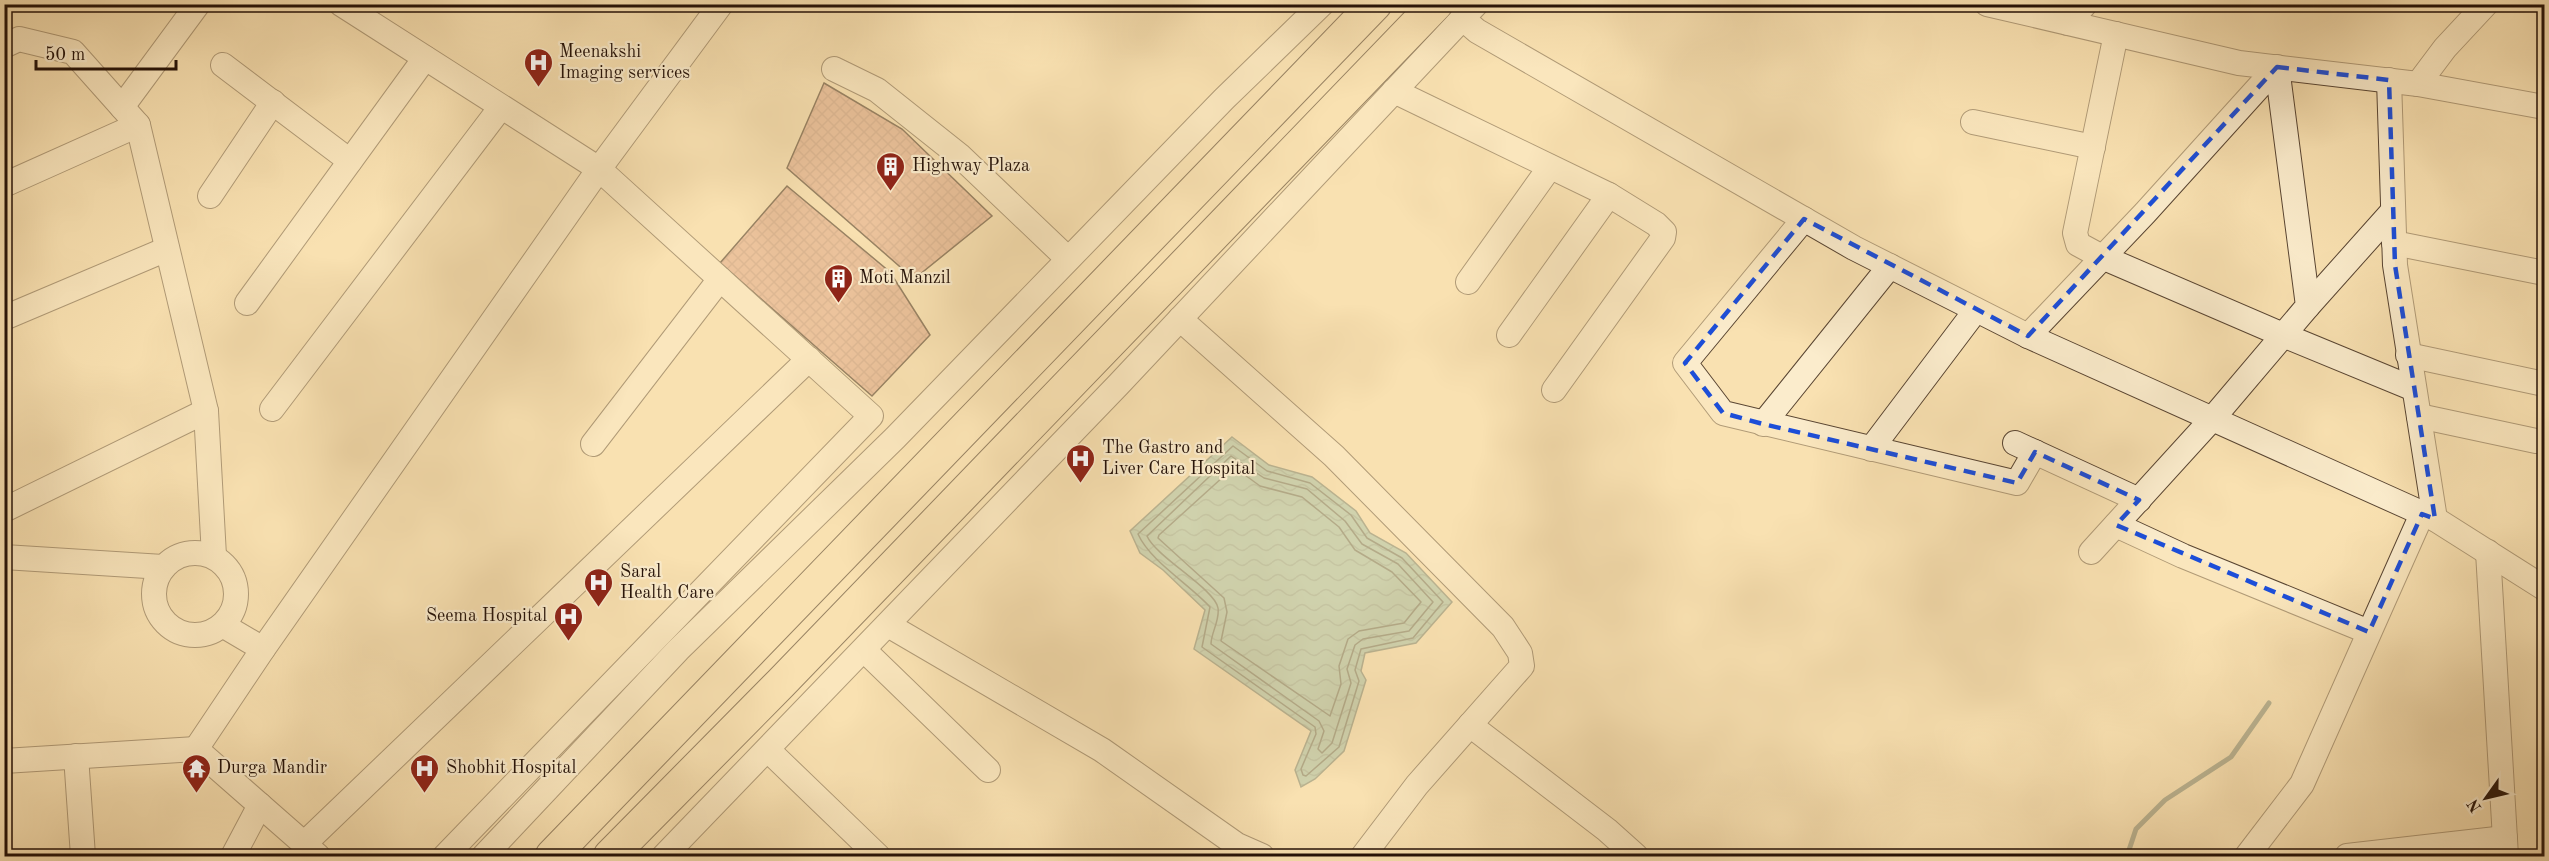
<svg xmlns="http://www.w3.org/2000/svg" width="2549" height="861" font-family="'Old Standard TT',serif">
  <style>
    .water { fill: url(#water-waves); stroke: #6d7968; stroke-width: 1.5 }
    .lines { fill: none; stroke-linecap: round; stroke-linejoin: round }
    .shore { stroke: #616858; stroke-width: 1.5 }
    .stream { stroke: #6d7968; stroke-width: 5 }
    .building { fill: url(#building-cross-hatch); stroke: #241107; stroke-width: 1.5 }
    .minor-casing { stroke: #594532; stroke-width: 26 }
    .highway-casing { stroke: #241107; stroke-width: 35 }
    .minor { stroke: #fbeccc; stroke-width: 24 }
    .highway { stroke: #f9e1b1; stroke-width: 33 }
    .marked { fill: none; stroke: #1d4ed8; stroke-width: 4.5; stroke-dasharray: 12 8; stroke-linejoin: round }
    .labels { text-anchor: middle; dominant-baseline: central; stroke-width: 4.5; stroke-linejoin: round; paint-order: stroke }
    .poi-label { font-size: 18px; fill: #241107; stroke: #fbeccc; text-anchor: start }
  </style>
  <defs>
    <pattern id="water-waves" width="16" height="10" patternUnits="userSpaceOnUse" patternTransform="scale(1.5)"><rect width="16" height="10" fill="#9ebea9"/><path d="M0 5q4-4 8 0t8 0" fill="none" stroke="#88a290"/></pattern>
    <pattern id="building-cross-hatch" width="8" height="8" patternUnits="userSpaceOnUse" patternTransform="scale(1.5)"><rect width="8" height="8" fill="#dc9d83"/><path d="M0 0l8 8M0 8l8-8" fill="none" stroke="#bd8670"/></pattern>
  </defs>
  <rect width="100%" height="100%" fill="#f9e1b1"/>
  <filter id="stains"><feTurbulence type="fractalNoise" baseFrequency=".00333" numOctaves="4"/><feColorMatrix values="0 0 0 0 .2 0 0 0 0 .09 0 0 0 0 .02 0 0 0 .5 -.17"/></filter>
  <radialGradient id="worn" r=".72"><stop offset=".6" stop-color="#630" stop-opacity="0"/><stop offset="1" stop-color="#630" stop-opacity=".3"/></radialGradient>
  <polygon class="water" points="1232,437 1269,465 1312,477 1356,511 1370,533 1406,553 1452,602 1416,643 1365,653 1361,671 1366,680 1344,751 1315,779 1301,787 1295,770 1311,731 1194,649 1205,610 1163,570 1140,553 1130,531"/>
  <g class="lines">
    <g class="shore">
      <path d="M1233,446L1267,471L1310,483L1351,515L1367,538L1402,558L1443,602L1413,638L1361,649L1355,670L1359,681L1339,747L1306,776L1303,775L1301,769L1316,734L1315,727L1202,647L1210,607C1189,584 1150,561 1138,534Z"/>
      <path d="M1231,456L1264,478L1307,489L1345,521L1362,544L1398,564L1433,602L1409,631L1363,639L1355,645L1347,669L1351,683L1332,743L1322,753L1318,749L1324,731L1319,721L1211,644C1211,633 1220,620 1218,608C1215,589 1156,557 1147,536Z"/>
      <polygon points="1234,467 1260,486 1302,497 1339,527 1355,550 1392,572 1421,602 1404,623 1359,631 1348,639 1339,666 1341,684 1330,716 1221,641 1227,612 1224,598 1158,538 1159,535"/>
    </g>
    <polyline class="stream" points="2127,856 2136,829 2165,800 2231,757 2269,703"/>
  </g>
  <g class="building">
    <polygon points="824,83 902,129 992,216 914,279 787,168"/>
    <polygon points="787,186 890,272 930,335 872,396 720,263"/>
  </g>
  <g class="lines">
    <defs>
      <g id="minor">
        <polyline points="341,4 599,169 871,416 445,856"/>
        <polyline points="1987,4 2239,63 2418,84 2544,107"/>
        <polyline points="1462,18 1477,31 1854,248 2028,336 2435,519 2544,588"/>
        <polyline points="2068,23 2085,4"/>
        <polyline points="2116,34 2075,233 2078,244 2102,257 2283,335 2414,389"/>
        <polyline points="4,46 19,39 73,52 138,125 206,411 214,556"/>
        <polyline points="223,65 350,161"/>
        <polyline points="834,69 877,90 960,156 1068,259"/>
        <polyline points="2389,80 2395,265 2435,519"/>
        <polyline points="2418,84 2445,48 2486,4"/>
        <polyline points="1394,91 1609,195 1656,224 1664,232 1663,238 1554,390"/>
        <polyline points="122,107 198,4"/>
        <polyline points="1973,122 2093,147"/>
        <polyline points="4,185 138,125"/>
        <polyline points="210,196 273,102"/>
        <polyline points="1804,219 1685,363 1723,413 2017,483 2035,452"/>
        <polyline points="2394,243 2544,273"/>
        <polyline points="1468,282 1550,167"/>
        <polyline points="247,303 425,58"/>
        <polyline points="2308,306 2392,212"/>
        <polyline points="4,318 167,249"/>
        <polyline points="1180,319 1334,456 1503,627 1520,653 1522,666 1417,785 1363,856"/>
        <polyline points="1509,335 1609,195"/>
        <polyline points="2028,336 2145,213 2277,67 2308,306 2213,418 2091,552"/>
        <polyline points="2408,355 2544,384"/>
        <polyline points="272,409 501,107"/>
        <polyline points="2419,416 2536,441"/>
        <polyline points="1763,424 1890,266"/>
        <polyline points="2015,443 2139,500"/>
        <polyline points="593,444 720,279"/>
        <polyline points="1871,449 1976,310"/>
        <polyline points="4,510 206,411"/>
        <polyline points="2116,525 2183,556 2369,632"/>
        <polyline points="2488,552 2506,856"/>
        <circle cx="195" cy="594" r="41"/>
        <polyline points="4,557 163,567"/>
        <polyline points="888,625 1102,750 1237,845 1262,856"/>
        <polyline points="224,626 263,649"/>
        <polyline points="864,650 988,770"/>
        <polyline points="1470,725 1607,830 1636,856"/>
        <polyline points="196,749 263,649 599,169 721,4"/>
        <polyline points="768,750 878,856"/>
        <polyline points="76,756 83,856"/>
        <polyline points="4,761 196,749 318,856"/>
        <polyline points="304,844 809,359"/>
        <polyline points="233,856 260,805"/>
        <polyline points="484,856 678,650 895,438 1224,99 1322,4"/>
        <polyline points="664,856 1118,385 1476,4"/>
        <polyline points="2247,856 2302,784 2422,514"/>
        <polyline points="2347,856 2505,838"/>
      </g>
      <g id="highway">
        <polyline points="552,856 1375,4"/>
        <polyline points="610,856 781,683 1436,4"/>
      </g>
    </defs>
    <use href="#minor" class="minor-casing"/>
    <use href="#highway" class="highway-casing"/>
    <use href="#minor" class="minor"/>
    <use href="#highway" class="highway"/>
  </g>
  <path d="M0 0H2549V861H0ZM2277,67L2389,80L2395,265L2435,519L2422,514L2369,632L2116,525L2139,500L2035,452L2017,483L1763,424L1723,413L1685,363L1804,219L2028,336Z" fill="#f9e1b1" fill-opacity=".55" fill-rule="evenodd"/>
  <path class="marked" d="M2277,67L2389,80L2395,265L2435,519L2422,514L2369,632L2116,525L2139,500L2035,452L2017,483L1763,424L1723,413L1685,363L1804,219L2028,336Z"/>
  <defs>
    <symbol id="hospital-pin" viewBox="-11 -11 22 30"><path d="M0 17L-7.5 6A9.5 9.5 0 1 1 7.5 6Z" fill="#8f2418" stroke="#fbeccc"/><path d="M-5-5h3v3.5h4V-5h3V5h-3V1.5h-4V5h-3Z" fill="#fff"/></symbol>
    <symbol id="building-pin" viewBox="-11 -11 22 30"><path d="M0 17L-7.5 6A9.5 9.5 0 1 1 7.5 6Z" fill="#8f2418" stroke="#fbeccc"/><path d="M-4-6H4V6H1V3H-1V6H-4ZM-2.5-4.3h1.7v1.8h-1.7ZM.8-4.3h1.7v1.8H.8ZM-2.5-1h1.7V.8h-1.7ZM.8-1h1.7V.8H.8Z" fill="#fff"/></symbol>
    <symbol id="temple-pin" viewBox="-11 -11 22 30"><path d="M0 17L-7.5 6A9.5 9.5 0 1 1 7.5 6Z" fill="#8f2418" stroke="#fbeccc"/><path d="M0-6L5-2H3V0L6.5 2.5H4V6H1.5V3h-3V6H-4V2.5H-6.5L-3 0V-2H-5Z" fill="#fff"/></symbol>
  </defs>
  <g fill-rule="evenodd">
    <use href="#hospital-pin" x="522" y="46" width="33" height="45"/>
    <use href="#building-pin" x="874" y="150" width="33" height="45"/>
    <use href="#building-pin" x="822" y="262" width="33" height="45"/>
    <use href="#hospital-pin" x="1064" y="442" width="33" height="45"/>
    <use href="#hospital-pin" x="582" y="566" width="33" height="45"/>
    <use href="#hospital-pin" x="552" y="600" width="33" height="45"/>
    <use href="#temple-pin" x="180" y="752" width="33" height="45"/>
    <use href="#hospital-pin" x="408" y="752" width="33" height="45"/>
  </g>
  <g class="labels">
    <g class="poi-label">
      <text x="559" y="52">Meenakshi<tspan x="559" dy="21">Imaging services</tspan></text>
      <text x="912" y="166">Highway Plaza</text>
      <text x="859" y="278">Moti Manzil</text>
      <text x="1102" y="448">The Gastro and<tspan x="1102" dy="21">Liver Care Hospital</tspan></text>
      <text x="620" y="572">Saral<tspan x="620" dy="21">Health Care</tspan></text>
      <text x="547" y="616" text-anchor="end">Seema Hospital</text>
      <text x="217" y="768">Durga Mandir</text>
      <text x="446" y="768">Shobhit Hospital</text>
    </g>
  </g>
  <rect width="2549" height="861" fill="none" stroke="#f9e1b1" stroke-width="24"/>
  <rect x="6" y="6" width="2537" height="849" fill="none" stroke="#241107" stroke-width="3"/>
  <rect x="12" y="12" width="2525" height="837" fill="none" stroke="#241107" stroke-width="1.5"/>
  <g transform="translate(2486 798) rotate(236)" stroke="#fbeccc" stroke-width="4.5" paint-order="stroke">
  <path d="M0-4.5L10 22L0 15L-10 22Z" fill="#241107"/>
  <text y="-9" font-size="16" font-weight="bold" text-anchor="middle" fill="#241107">N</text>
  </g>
  <path d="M36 60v9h140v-9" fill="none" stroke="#241107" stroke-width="3"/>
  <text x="45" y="60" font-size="18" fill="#241107" stroke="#fbeccc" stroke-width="4.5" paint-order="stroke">50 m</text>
  <rect width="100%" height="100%" filter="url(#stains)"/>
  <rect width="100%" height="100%" fill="url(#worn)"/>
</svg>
